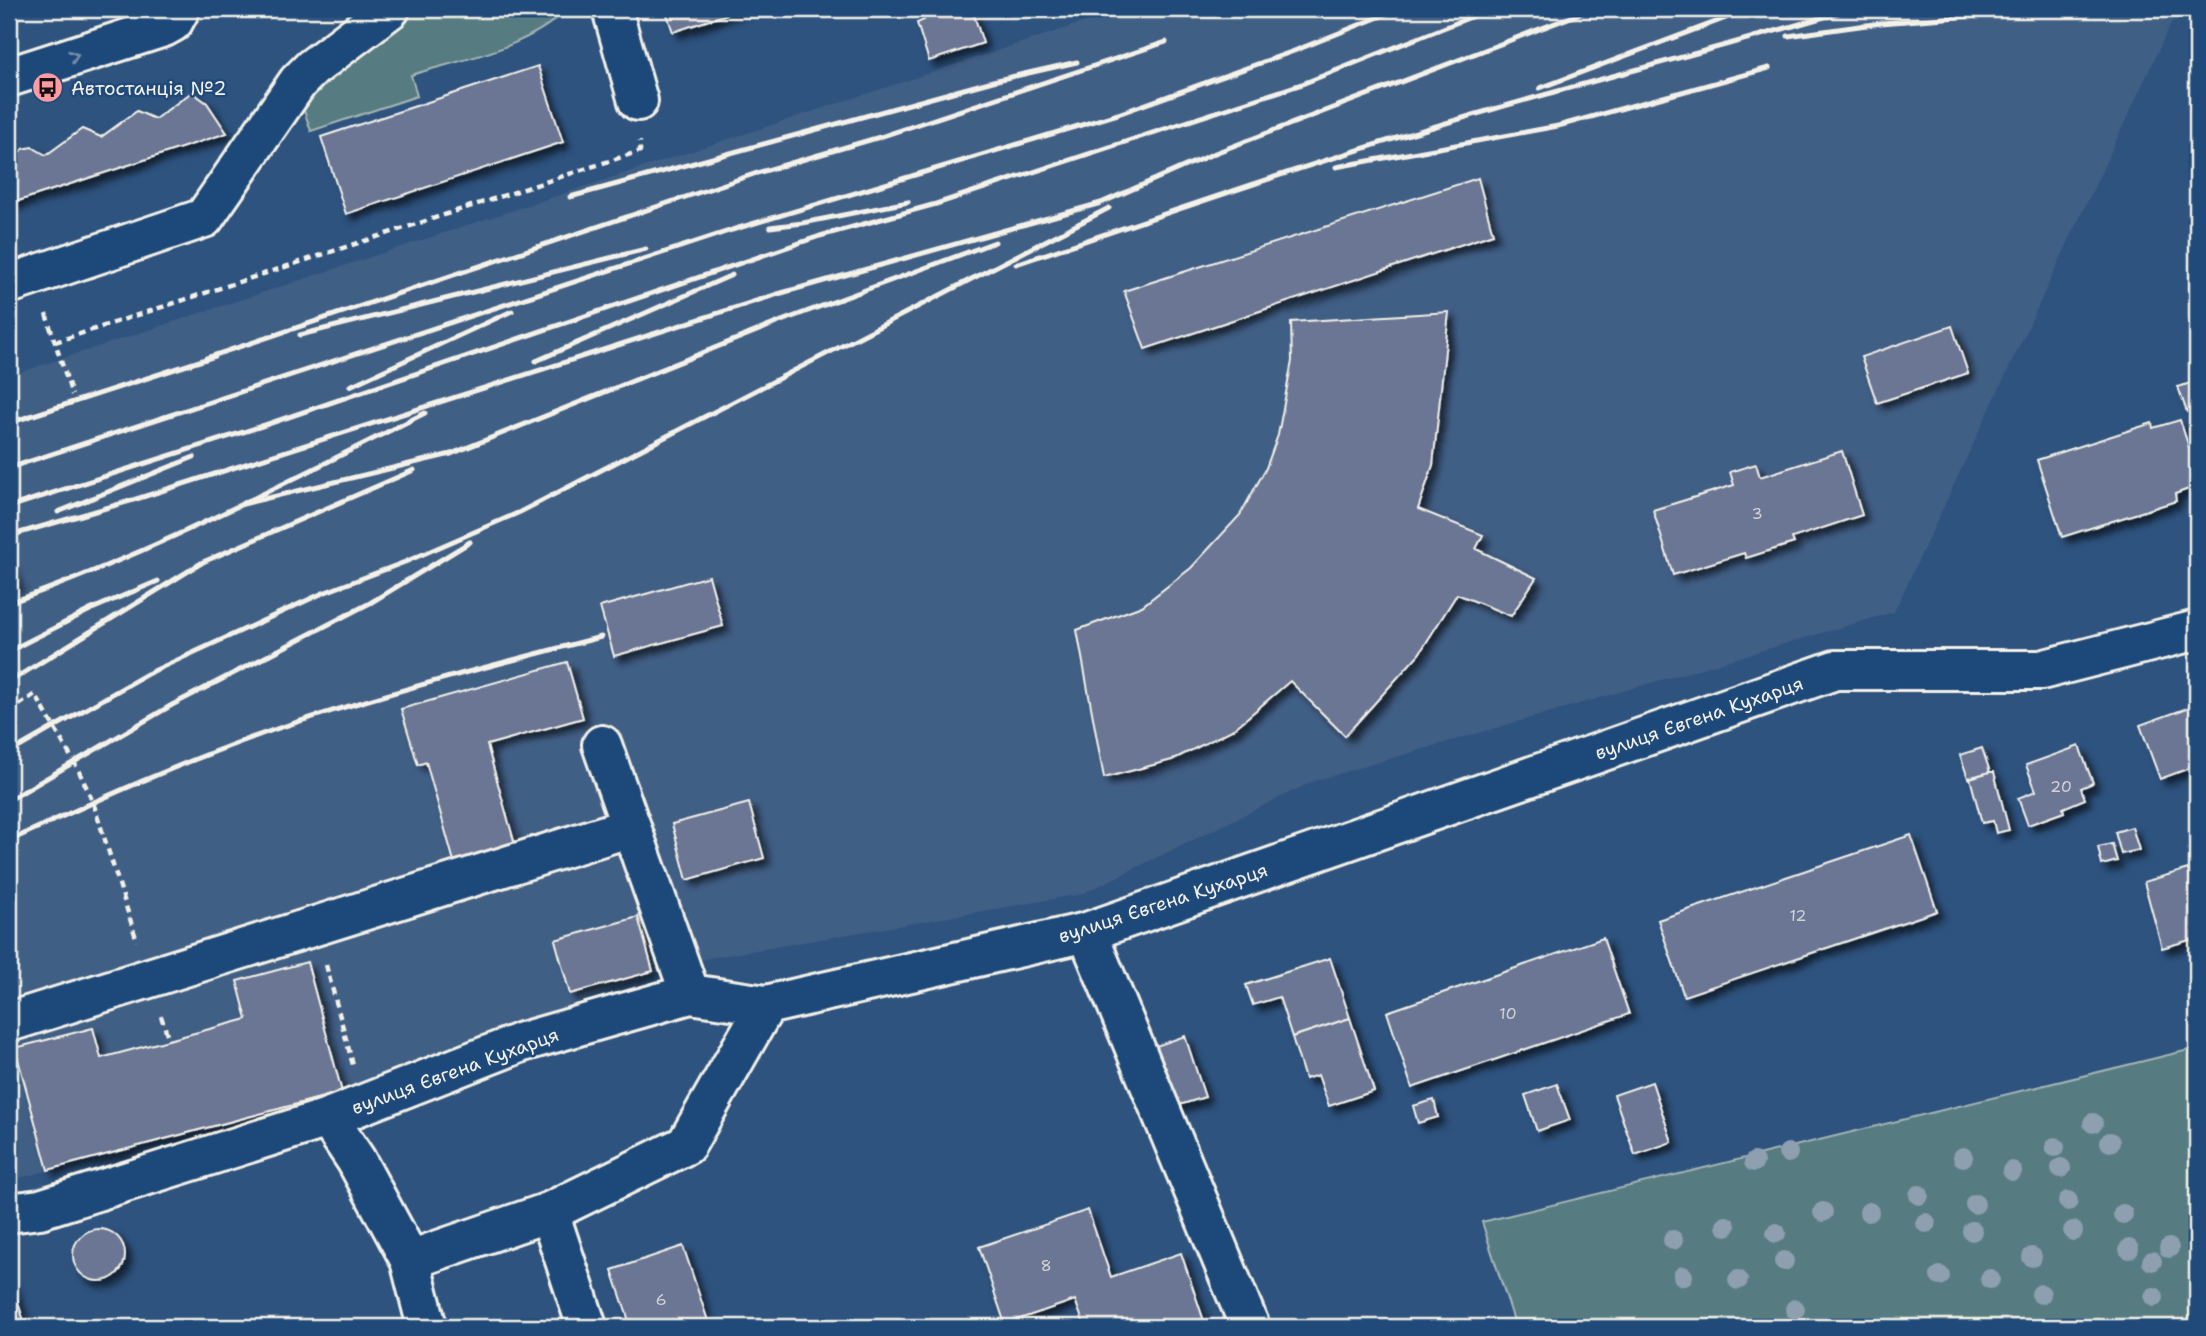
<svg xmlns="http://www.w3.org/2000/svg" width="2206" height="1336" font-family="'Shantell Sans',sans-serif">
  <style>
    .built { fill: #405e85 }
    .green { fill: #577b81; stroke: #a6b6b4; stroke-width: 2 }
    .building { fill: #6b7694; stroke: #f4f1e8; stroke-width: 2; filter: url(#shadow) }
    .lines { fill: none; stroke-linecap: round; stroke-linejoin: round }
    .minor-casing { stroke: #f4f1e8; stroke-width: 44 }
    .path { stroke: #f4f1e8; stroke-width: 4.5; stroke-dasharray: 7 5; stroke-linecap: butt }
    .minor { stroke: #1f4a7a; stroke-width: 38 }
    .rail { stroke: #f4f1e8; stroke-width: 5 }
    .tree { fill: #8ea0b0 }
    .oneway { stroke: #748da6 }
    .labels { text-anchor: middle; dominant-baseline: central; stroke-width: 5; stroke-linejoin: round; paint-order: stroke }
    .number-label { font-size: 16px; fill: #d2d2d3 }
    .poi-label { font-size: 19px; fill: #f4f1e8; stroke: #1f4a7a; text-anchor: start }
    .street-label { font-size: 19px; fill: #f4f1e8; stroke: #1f4a7a }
  </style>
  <defs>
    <filter id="shadow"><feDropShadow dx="6" dy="6" stdDeviation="3.5" flood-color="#0009"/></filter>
  </defs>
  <rect width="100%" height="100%" fill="#2e537f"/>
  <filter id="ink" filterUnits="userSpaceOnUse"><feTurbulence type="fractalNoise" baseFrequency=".0143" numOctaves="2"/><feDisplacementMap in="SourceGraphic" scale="14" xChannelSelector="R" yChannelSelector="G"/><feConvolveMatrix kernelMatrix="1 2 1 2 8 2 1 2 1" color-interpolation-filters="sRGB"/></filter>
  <g filter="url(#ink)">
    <polygon class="built" points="1124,9 2178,9 1894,612 1314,781 1082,894 681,963 342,1092 9,1181 9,376"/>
    <g class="green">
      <path d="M411,9H567C527,49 463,59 411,75L417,96L311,131L300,99L374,34Z"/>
      <polygon points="2197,1048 2197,1327 1516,1327 1482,1222"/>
    </g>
    <g class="building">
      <polygon points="665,9 743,9 673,32"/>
      <polygon points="920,9 972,9 983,43 929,61 917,23 924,20"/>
      <polygon points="538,66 563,142 346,214 321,137"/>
      <polygon points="192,92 207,103 227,133 9,204 9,160 23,149 32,147 46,155 82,129 101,137 137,111 155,119"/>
      <polygon points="1478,178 1493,234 1145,349 1124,291"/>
      <polygon points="1449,312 1433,465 1418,509 1483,535 1476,549 1536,578 1511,616 1457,594 1419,654 1345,736 1290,681 1234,729 1172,760 1104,778 1077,630 1142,606 1191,568 1240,515 1266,468 1278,435 1292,361 1291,322"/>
      <polygon points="1952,326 1968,373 1877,403 1861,357"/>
      <polygon points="2197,381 2197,408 2187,412 2178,387"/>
      <polygon points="2180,420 2197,472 2197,486 2175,494 2176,501 2062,537 2037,460 2152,423 2153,428"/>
      <polygon points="1842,451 1862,515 1792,538 1794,543 1746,558 1744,553 1673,575 1653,510 1734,485 1730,472 1756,464 1760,477"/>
      <polygon points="9,563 17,585 9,589"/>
      <polygon points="709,576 723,626 614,656 600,607"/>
      <polygon points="567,662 583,718 487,745 516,848 455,865 426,762 418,765 401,709"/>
      <polygon points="2190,707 2197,725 2197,772 2195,766 2160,779 2140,725"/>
      <polygon points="2079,746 2093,783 2081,788 2085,799 2063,808 2064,812 2028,825 2018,798 2036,791 2026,765"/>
      <polygon points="1982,748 1990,772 1968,778 1960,755"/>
      <polygon points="1990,772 1994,772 2009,830 1996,833 1993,821 1982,823 1970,778"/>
      <polygon points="749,803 764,858 687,880 672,824"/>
      <polygon points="2132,827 2139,850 2121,854 2115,832"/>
      <polygon points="1911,835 1937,911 1684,996 1658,920"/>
      <polygon points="2112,844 2117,861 2102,865 2098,847"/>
      <polygon points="2188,869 2197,902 2197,938 2162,948 2144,882"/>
      <polygon points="638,917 653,971 570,994 555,940"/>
      <polygon points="1603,938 1629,1014 1412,1088 1387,1012"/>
      <polygon points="1330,958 1350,1018 1292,1037 1279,997 1253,1005 1246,985"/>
      <polygon points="307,962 342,1092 48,1170 15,1048 93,1028 101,1058 247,1019 237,981"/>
      <polygon points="1350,1018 1374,1091 1329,1106 1318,1075 1305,1079 1292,1037"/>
      <polygon points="1185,1036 1205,1097 1173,1107 1153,1047"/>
      <polygon points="1652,1082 1672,1142 1635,1155 1614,1095"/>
      <polygon points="1557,1084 1570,1120 1537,1131 1525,1095"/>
      <polygon points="1434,1100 1438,1117 1418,1123 1413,1106"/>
      <polygon points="1088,1210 1111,1277 1181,1253 1206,1327 1085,1327 1075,1300 1005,1324 979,1247"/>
      <circle cx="99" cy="1255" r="26"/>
      <polygon points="683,1246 710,1327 631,1327 612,1270"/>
      <polygon points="9,1276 26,1327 9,1327"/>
    </g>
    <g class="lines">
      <defs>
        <g id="minor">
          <polyline points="612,9 638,101"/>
          <polyline points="9,77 164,27 173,22 180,9"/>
          <polyline points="9,284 204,218 298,82 312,68 390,9"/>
          <polyline points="602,745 690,994"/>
          <polyline points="1087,932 1250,1327"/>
          <polyline points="9,1022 631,827"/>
          <polyline points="328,1118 356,1160 410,1260 427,1327"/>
          <polyline points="9,1213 40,1209 328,1118 522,1042 690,994 766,1005 1087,932 1835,670 2041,670 2197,630"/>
          <polyline points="410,1260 549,1212"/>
          <polyline points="587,1327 549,1212 686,1145 766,1005"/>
        </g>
      </defs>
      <use href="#minor" class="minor-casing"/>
      <g class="path">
        <polyline points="46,314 72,395"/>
        <polyline points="55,342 640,151 640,141"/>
        <polyline points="9,712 35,694 79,771 93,802 137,941"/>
        <polyline points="326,965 353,1065"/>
        <polyline points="161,1016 169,1040"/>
      </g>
      <use href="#minor" class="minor"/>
      <g class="rail">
        <polyline points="1788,36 1881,23 2062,9"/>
        <polyline points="1540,88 1750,9"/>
        <polyline points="1336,167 1558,126 1769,68"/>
        <polyline points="570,197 993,81 1077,62"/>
        <polyline points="770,227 803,223 908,202"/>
        <path d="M1016,264C1174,211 1333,155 1494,109C1613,75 1732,45 1851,9"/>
        <polyline points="300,335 646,249"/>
        <polyline points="206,358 757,173 880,137 1166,42"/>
        <polyline points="536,361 732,275"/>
        <polyline points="350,386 512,311"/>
        <polyline points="9,423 215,356"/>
        <polyline points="9,468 732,230 1118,114 1294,51 1399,9"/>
        <polyline points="243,504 451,454 784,320 995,242"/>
        <polyline points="9,507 268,424 820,236 936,204 1302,84 1491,9"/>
        <polyline points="58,512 194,457"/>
        <polyline points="9,536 130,501 778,294 1101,203 1215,153 1592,9"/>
        <path d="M9,603C153,553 289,481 425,413"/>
        <polyline points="9,651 92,609 158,581"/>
        <polyline points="9,682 203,562 414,470"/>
        <polyline points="9,753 147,674 323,593 405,562 520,512 1109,208"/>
        <polyline points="9,800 172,705 370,603 470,542"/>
        <path d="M9,841C97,800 186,760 279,728C385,693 493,665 601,637"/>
      </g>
    </g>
    <g class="tree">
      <circle cx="2093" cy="1123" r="10"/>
      <circle cx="2110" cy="1142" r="10"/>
      <circle cx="2055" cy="1147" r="10"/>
      <circle cx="1788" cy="1153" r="10"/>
      <circle cx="1963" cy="1157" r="10"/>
      <circle cx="1754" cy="1162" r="10"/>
      <circle cx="2061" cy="1168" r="10"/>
      <circle cx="2012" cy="1171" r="10"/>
      <circle cx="1919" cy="1195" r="10"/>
      <circle cx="2068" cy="1201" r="10"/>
      <circle cx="1975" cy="1204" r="10"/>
      <circle cx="1823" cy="1212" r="10"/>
      <circle cx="1869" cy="1212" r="10"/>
      <circle cx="2123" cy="1214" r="10"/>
      <circle cx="1926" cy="1223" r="10"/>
      <circle cx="1726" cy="1226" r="10"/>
      <circle cx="1972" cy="1231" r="10"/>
      <circle cx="2073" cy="1231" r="10"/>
      <circle cx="1776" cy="1233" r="10"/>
      <circle cx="1673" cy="1240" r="10"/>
      <circle cx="2169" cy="1248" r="10"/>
      <circle cx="2129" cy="1249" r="10"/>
      <circle cx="2032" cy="1257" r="10"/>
      <circle cx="1784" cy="1261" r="10"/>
      <circle cx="2152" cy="1261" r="10"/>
      <circle cx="1683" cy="1276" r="10"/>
      <circle cx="1940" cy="1276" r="10"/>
      <circle cx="1990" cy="1279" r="10"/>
      <circle cx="1738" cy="1280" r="10"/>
      <circle cx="2041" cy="1294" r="10"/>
      <circle cx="2154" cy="1297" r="10"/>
      <circle cx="1795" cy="1309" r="10"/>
    </g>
    <defs><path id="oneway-chevron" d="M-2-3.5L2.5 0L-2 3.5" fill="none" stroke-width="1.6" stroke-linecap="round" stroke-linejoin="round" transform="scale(1.75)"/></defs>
    <use class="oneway" href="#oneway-chevron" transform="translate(74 56) rotate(-18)"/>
  </g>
  <defs>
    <symbol id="bus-disc" viewBox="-11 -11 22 22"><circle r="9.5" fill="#ff9aa2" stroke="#1f4a7a"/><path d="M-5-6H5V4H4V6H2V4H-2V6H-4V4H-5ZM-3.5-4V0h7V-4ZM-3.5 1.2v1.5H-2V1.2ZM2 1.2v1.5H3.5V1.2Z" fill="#111"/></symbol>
  </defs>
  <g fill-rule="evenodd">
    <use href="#bus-disc" x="30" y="70" width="35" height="35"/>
  </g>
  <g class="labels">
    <g class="number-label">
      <text x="1757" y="513">3</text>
      <text x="2061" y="786">20</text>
      <text x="1798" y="915">12</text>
      <text x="1508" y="1013">10</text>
      <text x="1046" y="1265">8</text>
      <text x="661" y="1299">6</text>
    </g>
    <g class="poi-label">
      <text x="71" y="88">Автостанція №2</text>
    </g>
    <g class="street-label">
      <text transform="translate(1699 718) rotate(-19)">вулиця Євгена Кухарця</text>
      <text transform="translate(1163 903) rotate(-18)">вулиця Євгена Кухарця</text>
      <text transform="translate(455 1071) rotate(-20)">вулиця Євгена Кухарця</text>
    </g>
  </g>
  <rect width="2206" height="1336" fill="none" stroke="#1f4a7a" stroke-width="35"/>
  <rect x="18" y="18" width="2171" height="1301" fill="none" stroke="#f4f1e8" stroke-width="2.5" filter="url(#ink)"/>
</svg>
